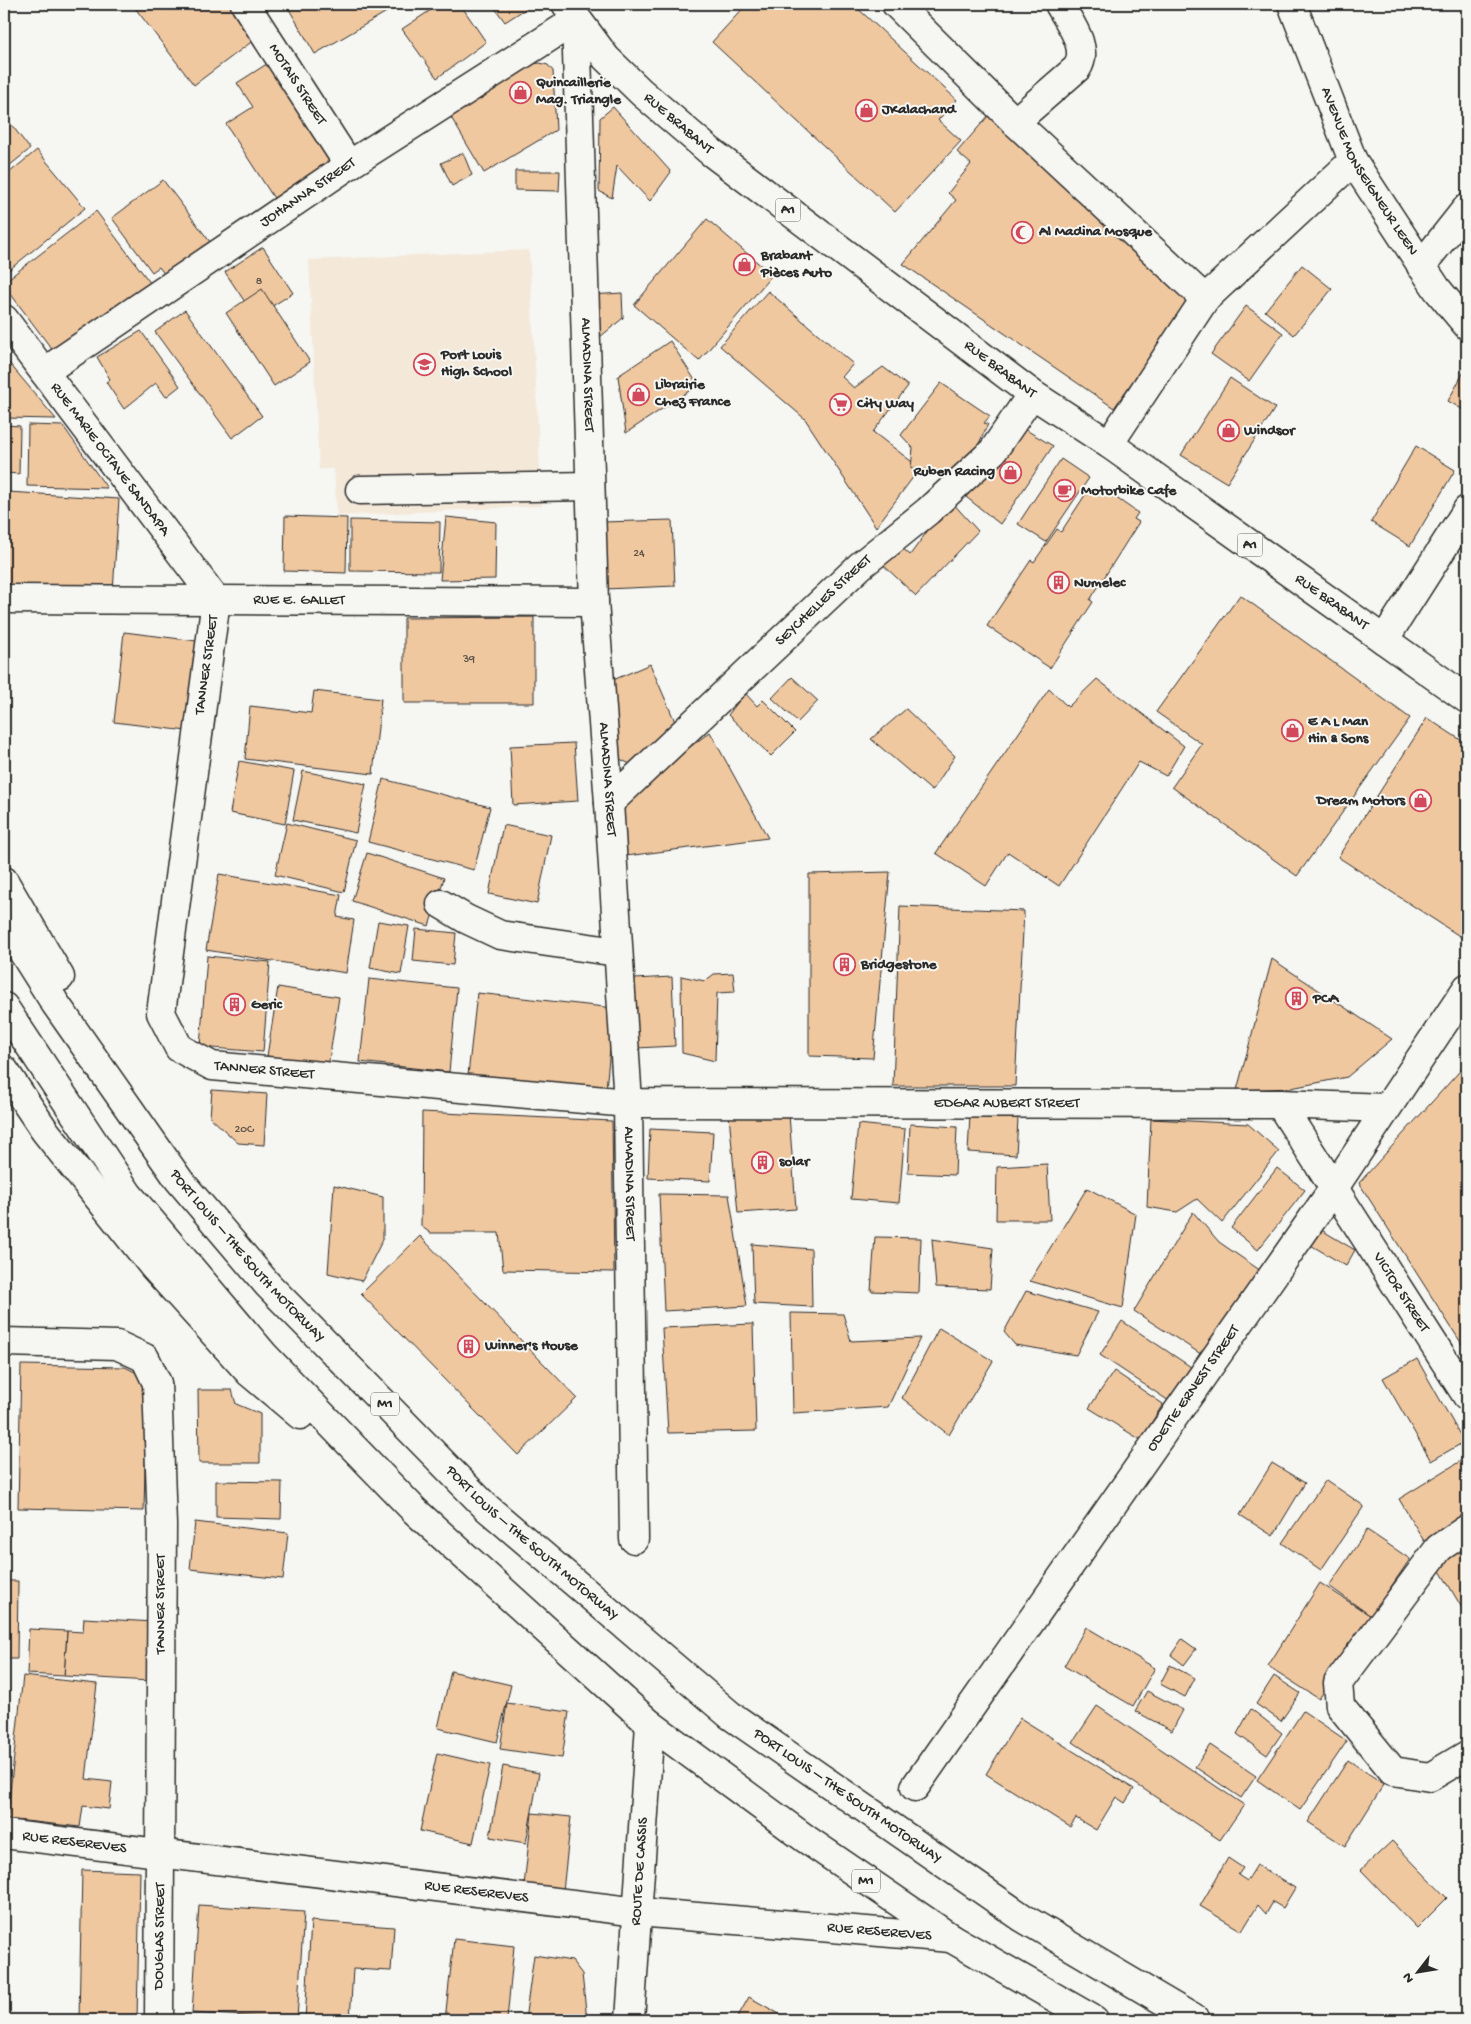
<svg xmlns="http://www.w3.org/2000/svg" width="1471" height="2024" font-family="'Gochi Hand',sans-serif">
  <style>
    .built { fill: #f4e8d9 }
    .building { fill: #f0c8a0; stroke: #2b2b2b }
    .lines { fill: none; stroke-linecap: round; stroke-linejoin: round }
    .minor-casing { stroke: #2b2b2b; stroke-width: 31 }
    .major-casing { stroke: #2b2b2b; stroke-width: 31 }
    .highway-casing { stroke: #2b2b2b; stroke-width: 31 }
    .minor { stroke: #f6f6f2; stroke-width: 28 }
    .major { stroke: #f6f6f2; stroke-width: 28 }
    .highway { stroke: #f6f6f2; stroke-width: 28 }
    .labels { text-anchor: middle; dominant-baseline: central; stroke-width: 4; stroke-linejoin: round; paint-order: stroke }
    .number-label { font-size: 12px; fill: #5c5248 }
    .shield { fill: #f6f6f2; stroke: #686867; stroke-width: 1 }
    .shield-label { font-size: 14px; font-weight: bold; fill: #2b2b2b }
    .poi-label { font-size: 15px; font-weight: bold; fill: #2b2b2b; stroke: #f6f6f2; text-anchor: start }
    .street-label { font-size: 15px; fill: #2b2b2b; stroke: #f6f6f2 }
  </style>
  <rect width="100%" height="100%" fill="#f6f6f2"/>
  <filter id="ink" filterUnits="userSpaceOnUse"><feTurbulence type="fractalNoise" baseFrequency=".02" numOctaves="2"/><feDisplacementMap in="SourceGraphic" scale="10" xChannelSelector="R" yChannelSelector="G"/><feConvolveMatrix kernelMatrix="1 2 1 2 8 2 1 2 1" color-interpolation-filters="sRGB"/></filter>
  <g filter="url(#ink)">
    <polygon class="built" points="529,250 542,506 337,516 334,469 319,469 309,260"/>
    <g class="building">
      <polygon points="132,4 240,4 262,34 194,85"/>
      <polygon points="286,4 400,4 315,54"/>
      <polygon points="440,4 460,4 486,42 437,78 402,29"/>
      <polygon points="492,4 533,4 505,22"/>
      <polygon points="747,4 853,4 957,100 938,120 961,141 895,212 712,42"/>
      <polygon points="273,60 338,164 277,203 226,124 253,107 237,83"/>
      <polygon points="540,63 548,65 553,71 556,130 484,173 449,114 531,64"/>
      <polygon points="613,107 671,172 650,201 617,166 612,198 599,191 600,118"/>
      <polygon points="4,115 30,149 4,170"/>
      <polygon points="989,115 1190,299 1114,408 903,264 956,200 948,193 971,164 957,152"/>
      <polygon points="37,150 85,208 4,274 4,177"/>
      <polygon points="463,153 472,175 452,186 441,163"/>
      <polygon points="515,171 560,171 559,191 515,190"/>
      <polygon points="163,180 217,251 172,284 159,267 152,272 112,218"/>
      <polygon points="96,211 151,284 57,356 4,285 4,282"/>
      <polygon points="707,219 772,275 699,361 634,305"/>
      <polygon points="263,247 293,293 255,317 225,272"/>
      <polygon points="1302,265 1332,289 1294,335 1265,311"/>
      <polygon points="262,289 310,362 274,386 226,313"/>
      <polygon points="768,291 853,364 842,377 854,388 883,367 908,386 873,432 920,468 876,527 805,419 720,346"/>
      <polygon points="622,293 623,318 594,342 591,295"/>
      <polygon points="1246,306 1283,333 1249,381 1211,354"/>
      <polygon points="185,310 262,416 232,438 155,332"/>
      <polygon points="141,331 180,386 166,397 156,383 124,409 106,382 110,379 97,357"/>
      <polygon points="670,341 698,385 626,433 618,376"/>
      <polygon points="4,357 56,419 4,418"/>
      <polygon points="1467,366 1467,412 1448,401"/>
      <polygon points="1230,378 1275,408 1227,483 1181,455"/>
      <polygon points="941,383 990,416 984,423 988,424 976,450 947,473 911,468 913,448 901,435"/>
      <polygon points="4,425 20,426 19,474 4,473"/>
      <polygon points="28,425 63,426 107,488 27,486"/>
      <polygon points="1021,427 1053,446 1000,524 966,497"/>
      <polygon points="1416,446 1455,470 1410,546 1371,522"/>
      <polygon points="1061,459 1089,478 1046,542 1018,524"/>
      <polygon points="4,480 8,480 4,520"/>
      <polygon points="1099,486 1138,513 1134,519 1139,522 1090,600 1093,602 1050,668 987,626 1031,560 1034,562 1057,529 1061,532 1089,489 1095,493"/>
      <polygon points="8,492 119,499 113,592 4,584"/>
      <polygon points="950,500 978,531 916,596 878,560 897,543 910,555"/>
      <polygon points="285,516 347,518 346,573 284,571"/>
      <polygon points="446,517 496,522 495,579 440,580"/>
      <polygon points="350,520 440,522 439,572 350,571"/>
      <polygon points="672,520 675,586 605,589 603,522"/>
      <polygon points="1240,595 1410,718 1297,876 1172,787 1202,744 1156,712"/>
      <polygon points="534,617 534,703 404,703 404,618"/>
      <polygon points="124,632 197,641 187,731 114,722"/>
      <polygon points="650,664 676,724 630,764 612,755 611,681"/>
      <polygon points="792,677 818,701 798,722 772,698"/>
      <polygon points="1097,679 1184,746 1166,776 1139,762 1059,886 1008,852 986,886 936,853 1049,689 1068,707"/>
      <polygon points="314,691 381,699 373,774 245,759 250,706 311,713"/>
      <polygon points="745,693 757,706 763,700 795,732 771,756 728,715"/>
      <polygon points="906,709 955,756 932,791 871,739"/>
      <polygon points="1427,718 1467,744 1467,941 1338,857"/>
      <polygon points="710,732 768,838 626,856 621,798"/>
      <polygon points="574,743 578,801 513,805 510,746"/>
      <polygon points="239,761 294,771 285,824 230,813"/>
      <polygon points="303,771 366,784 356,833 293,820"/>
      <polygon points="383,779 490,807 474,870 368,842"/>
      <polygon points="287,823 356,840 344,892 275,875"/>
      <polygon points="503,825 551,835 537,904 489,894"/>
      <polygon points="367,853 444,878 429,926 352,901"/>
      <polygon points="890,872 873,1058 809,1056 809,874"/>
      <polygon points="219,874 341,895 337,917 354,920 346,973 206,950"/>
      <polygon points="900,906 1024,911 1015,1086 893,1086"/>
      <polygon points="378,921 409,926 401,974 370,968"/>
      <polygon points="416,929 456,933 453,965 413,961"/>
      <polygon points="207,956 270,962 263,1052 200,1047"/>
      <polygon points="1272,959 1392,1039 1347,1077 1291,1088 1237,1090"/>
      <polygon points="733,973 735,992 717,993 715,1061 682,1053 681,976 705,981 714,974"/>
      <polygon points="672,977 675,1046 637,1048 634,979"/>
      <polygon points="369,979 457,988 449,1072 360,1062"/>
      <polygon points="278,987 339,997 328,1067 267,1056"/>
      <polygon points="477,993 614,1008 606,1089 468,1075"/>
      <polygon points="1467,1063 1467,1352 1359,1183"/>
      <polygon points="212,1090 267,1094 264,1145 238,1143 210,1117"/>
      <polygon points="422,1112 612,1121 614,1272 503,1270 499,1233 430,1233 421,1226"/>
      <polygon points="789,1114 796,1209 738,1213 729,1115"/>
      <polygon points="970,1115 1018,1118 1016,1155 968,1152"/>
      <polygon points="1151,1119 1248,1124 1279,1151 1222,1223 1197,1199 1177,1212 1147,1207"/>
      <polygon points="858,1124 905,1129 899,1203 851,1199"/>
      <polygon points="910,1124 957,1127 955,1175 908,1173"/>
      <polygon points="650,1129 713,1132 710,1181 648,1178"/>
      <polygon points="1047,1164 1050,1220 996,1220 997,1167"/>
      <polygon points="1277,1168 1305,1190 1258,1250 1231,1228"/>
      <polygon points="334,1185 383,1197 383,1239 362,1281 328,1273"/>
      <polygon points="1087,1188 1136,1214 1123,1308 1030,1281"/>
      <polygon points="659,1194 729,1195 747,1306 664,1311"/>
      <polygon points="1193,1212 1219,1242 1264,1273 1207,1358 1134,1311"/>
      <polygon points="1318,1228 1355,1250 1346,1266 1309,1244"/>
      <polygon points="420,1236 577,1398 518,1455 361,1294"/>
      <polygon points="875,1237 921,1238 919,1293 871,1291"/>
      <polygon points="932,1239 993,1248 990,1289 936,1287"/>
      <polygon points="752,1244 811,1249 812,1307 754,1304"/>
      <polygon points="1026,1291 1098,1312 1076,1355 1015,1345 1004,1332"/>
      <polygon points="791,1313 843,1314 851,1341 920,1338 888,1407 793,1413"/>
      <polygon points="1122,1321 1191,1367 1169,1401 1100,1355"/>
      <polygon points="753,1324 756,1431 668,1433 662,1328"/>
      <polygon points="939,1328 993,1361 949,1435 902,1398"/>
      <polygon points="1417,1359 1464,1442 1431,1461 1383,1378"/>
      <polygon points="21,1365 125,1367 147,1378 144,1511 18,1508"/>
      <polygon points="1114,1371 1163,1404 1141,1440 1089,1408"/>
      <polygon points="198,1390 232,1390 236,1404 260,1414 260,1463 199,1463"/>
      <polygon points="1467,1457 1467,1515 1424,1541 1399,1499"/>
      <polygon points="1272,1463 1305,1483 1273,1536 1240,1515"/>
      <polygon points="1326,1480 1364,1506 1321,1570 1282,1543"/>
      <polygon points="216,1481 282,1482 281,1519 216,1517"/>
      <polygon points="195,1522 288,1533 283,1579 190,1569"/>
      <polygon points="1367,1530 1410,1559 1371,1616 1329,1586"/>
      <polygon points="1467,1546 1467,1611 1465,1613 1436,1564"/>
      <polygon points="4,1581 18,1581 17,1659 4,1659"/>
      <polygon points="1320,1583 1371,1616 1319,1699 1268,1666"/>
      <polygon points="84,1618 154,1622 150,1681 64,1676 67,1631 83,1632"/>
      <polygon points="1086,1627 1155,1668 1133,1706 1064,1666"/>
      <polygon points="29,1629 67,1631 64,1676 27,1674"/>
      <polygon points="1182,1639 1196,1649 1184,1665 1171,1655"/>
      <polygon points="1170,1665 1195,1678 1185,1697 1160,1684"/>
      <polygon points="451,1671 511,1685 497,1742 438,1728"/>
      <polygon points="23,1676 97,1684 86,1779 112,1782 109,1809 83,1806 80,1827 7,1819"/>
      <polygon points="1274,1676 1300,1693 1281,1721 1256,1704"/>
      <polygon points="1147,1691 1183,1710 1172,1731 1135,1711"/>
      <polygon points="507,1703 569,1712 562,1758 500,1749"/>
      <polygon points="1097,1706 1244,1805 1220,1840 1073,1742"/>
      <polygon points="1251,1709 1282,1733 1267,1755 1237,1734"/>
      <polygon points="1303,1711 1347,1741 1300,1810 1257,1780"/>
      <polygon points="1020,1718 1134,1789 1125,1803 1116,1797 1096,1830 1076,1818 1070,1827 986,1774"/>
      <polygon points="4,1735 11,1736 4,1780"/>
      <polygon points="1210,1745 1256,1776 1241,1798 1195,1767"/>
      <polygon points="437,1753 490,1765 473,1843 420,1831"/>
      <polygon points="1348,1760 1384,1784 1345,1846 1308,1822"/>
      <polygon points="503,1766 539,1773 526,1843 490,1837"/>
      <polygon points="532,1813 571,1817 563,1891 524,1886"/>
      <polygon points="1392,1841 1447,1898 1417,1928 1361,1870"/>
      <polygon points="1228,1858 1243,1868 1238,1875 1247,1881 1257,1865 1295,1888 1283,1908 1273,1902 1266,1914 1258,1905 1242,1931 1200,1906"/>
      <polygon points="82,1870 140,1872 137,2020 79,2020"/>
      <polygon points="199,1905 304,1912 297,2019 192,2013"/>
      <polygon points="311,1921 394,1927 391,1971 353,1969 350,2020 305,2020"/>
      <polygon points="454,1939 514,1946 507,2020 445,2020"/>
      <polygon points="534,1955 572,1961 582,1974 587,2020 525,2020"/>
      <polygon points="749,1997 790,2020 736,2020"/>
    </g>
    <g class="lines">
      <defs>
        <g id="minor">
          <path id="s1" d="M245,4L349,165"/>
          <polyline points="896,4 1015,122 1205,299"/>
          <path id="s2" d="M576,20L594,602L609,803L628,1103L634,1539"/>
          <path d="M1015,122L1077,68C1090,48 1069,22 1059,4"/>
          <polyline points="1421,266 1467,208"/>
          <path id="s3" d="M4,319L216,600L161,1013L179,1048L212,1066L628,1103L1280,1104L1386,1108"/>
          <path id="s4" d="M44,372L349,165L576,20"/>
          <polyline points="1109,444 1205,299 1353,161"/>
          <polyline points="360,490 590,486"/>
          <path id="s5" d="M4,599L594,602"/>
          <polyline points="1384,640 1467,510"/>
          <path id="s6" d="M609,803L860,566L928,511L993,451L1032,394"/>
          <polyline points="441,904 466,919 500,935 617,952"/>
          <path id="s7" d="M1280,1104L1467,1396"/>
          <polyline points="4,1342 117,1345 145,1358 157,1383 162,1525 159,2020"/>
          <polyline points="1467,1529 1439,1548 1338,1683 1340,1706 1393,1771 1430,1777 1467,1755"/>
          <path id="s8" d="M915,1787L1334,1188L1467,988"/>
          <path id="s9" d="M4,1834L638,1912L951,1938"/>
          <path id="s10" d="M630,2020L650,1724"/>
        </g>
        <g id="major">
          <path id="s11" d="M566,4L606,58L641,92L711,152L1032,394L1109,444L1467,699"/>
          <path id="s12" d="M1292,4L1353,161L1437,289L1467,325"/>
        </g>
        <g id="highway">
          <polyline points="4,881 60,977"/>
          <path id="s13" d="M4,922L55,1003L179,1180L268,1285L486,1507L730,1715L1023,1918L1196,2020"/>
          <polyline points="4,1007 128,1194 264,1355 415,1511 650,1724 806,1839 951,1938 1094,2020"/>
          <polyline points="4,1070 45,1131 153,1266 250,1373 300,1415"/>
        </g>
      </defs>
      <use href="#minor" class="minor-casing"/>
      <use href="#major" class="major-casing"/>
      <use href="#highway" class="highway-casing"/>
      <use href="#minor" class="minor"/>
      <use href="#major" class="major"/>
      <use href="#highway" class="highway"/>
    </g>
  </g>
  <defs>
    <symbol id="shop-ring" viewBox="-11 -11 22 22"><circle r="9.5" fill="#f6f6f2" stroke="#d1495b" stroke-width="1.5"/><path d="M-5-2.5h2.3a2.7 3.5 0 0 1 5.4 0H5L5.5 6h-11ZM-1.5-2.5h3a1.5 2.3 0 0 0-3 0Z" fill="#d1495b"/></symbol>
    <symbol id="mosque-ring" viewBox="-11 -11 22 22"><circle r="9.5" fill="#f6f6f2" stroke="#d1495b" stroke-width="1.5"/><path d="M3.5-4.9A6 6 0 1 0 3.5 4.9A5 5 0 1 1 3.5-4.9Z" fill="#d1495b"/></symbol>
    <symbol id="school-ring" viewBox="-11 -11 22 22"><circle r="9.5" fill="#f6f6f2" stroke="#d1495b" stroke-width="1.5"/><path d="M0-5L7-2L0 1L-7-2ZM-4 1L0 2.5L4 1V4Q0 6-4 4Z" fill="#d1495b"/></symbol>
    <symbol id="supermarket-ring" viewBox="-11 -11 22 22"><circle r="9.5" fill="#f6f6f2" stroke="#d1495b" stroke-width="1.5"/><path d="M-6-5.5h2.5l.6 2H6L4.5 2H-2.5L-4.4-4H-6ZM-1.5 3.2a1.3 1.3 0 1 0 .1 0ZM3 3.2a1.3 1.3 0 1 0 .1 0Z" fill="#d1495b"/></symbol>
    <symbol id="cafe-ring" viewBox="-11 -11 22 22"><circle r="9.5" fill="#f6f6f2" stroke="#d1495b" stroke-width="1.5"/><path d="M-5.5-4.5H6V0H3Q3 3.5 0 3.5H-2.5Q-5.5 3.5-5.5 0ZM3-3.2v2h1.7v-2ZM-6 4.5H4V6H-6Z" fill="#d1495b"/></symbol>
    <symbol id="building-ring" viewBox="-11 -11 22 22"><circle r="9.5" fill="#f6f6f2" stroke="#d1495b" stroke-width="1.5"/><path d="M-4-6H4V6H1V3H-1V6H-4ZM-2.5-4.3h1.7v1.8h-1.7ZM.8-4.3h1.7v1.8H.8ZM-2.5-1h1.7V.8h-1.7ZM.8-1h1.7V.8H.8Z" fill="#d1495b"/></symbol>
  </defs>
  <g fill-rule="evenodd">
    <use href="#shop-ring" x="508" y="80" width="25" height="25"/>
    <use href="#shop-ring" x="854" y="98" width="25" height="25"/>
    <use href="#mosque-ring" x="1010" y="220" width="25" height="25"/>
    <use href="#shop-ring" x="732" y="252" width="25" height="25"/>
    <use href="#school-ring" x="412" y="352" width="25" height="25"/>
    <use href="#shop-ring" x="626" y="382" width="25" height="25"/>
    <use href="#supermarket-ring" x="828" y="392" width="25" height="25"/>
    <use href="#shop-ring" x="1216" y="418" width="25" height="25"/>
    <use href="#shop-ring" x="998" y="460" width="25" height="25"/>
    <use href="#cafe-ring" x="1052" y="478" width="25" height="25"/>
    <use href="#building-ring" x="1046" y="570" width="25" height="25"/>
    <use href="#shop-ring" x="1280" y="718" width="25" height="25"/>
    <use href="#shop-ring" x="1408" y="788" width="25" height="25"/>
    <use href="#building-ring" x="832" y="952" width="25" height="25"/>
    <use href="#building-ring" x="1284" y="986" width="25" height="25"/>
    <use href="#building-ring" x="222" y="992" width="25" height="25"/>
    <use href="#building-ring" x="750" y="1150" width="25" height="25"/>
    <use href="#building-ring" x="456" y="1334" width="25" height="25"/>
  </g>
  <g class="labels">
    <g class="number-label">
      <text x="259" y="282">8</text>
      <text x="639" y="554">24</text>
      <text x="469" y="660">39</text>
      <text x="244" y="1130">20C</text>
    </g>
    <g class="shield">
      <rect x="775.5" y="198.5" width="25" height="23" rx="4"/>
      <rect x="1237.5" y="533.5" width="25" height="23" rx="4"/>
      <rect x="371" y="1392.5" width="28" height="23" rx="4"/>
      <rect x="852" y="1869.5" width="28" height="23" rx="4"/>
    </g>
    <g class="shield-label">
      <text x="788" y="210">A1</text>
      <text x="1250" y="545">A1</text>
      <text x="385" y="1404">M1</text>
      <text x="866" y="1881">M1</text>
    </g>
    <g class="poi-label">
      <text x="536" y="83">Quincaillerie<tspan x="536" dy="17">Mag. Triangle</tspan></text>
      <text x="882" y="110">JKalachand</text>
      <text x="1039" y="232">Al Madina Mosque</text>
      <text x="761" y="256">Brabant<tspan x="761" dy="17">Pièces Auto</tspan></text>
      <text x="441" y="355">Port Louis<tspan x="441" dy="17">High School</tspan></text>
      <text x="655" y="385">Librairie<tspan x="655" dy="17">Chez France</tspan></text>
      <text x="857" y="404">City Way</text>
      <text x="1244" y="431">Windsor</text>
      <text x="995" y="472" text-anchor="end">Ruben Racing</text>
      <text x="1081" y="491">Motorbike Cafe</text>
      <text x="1074" y="583">Numelec</text>
      <text x="1308" y="722">E A L Man<tspan x="1308" dy="17">Hin &amp; Sons</tspan></text>
      <text x="1405" y="801" text-anchor="end">Dream Motors</text>
      <text x="861" y="965">Bridgestone</text>
      <text x="1313" y="999">PCA</text>
      <text x="251" y="1005">Geric</text>
      <text x="779" y="1162">solar</text>
      <text x="485" y="1346">Winner's House</text>
    </g>
    <g class="street-label">
      <text stroke="none"><textPath href="#s1" startOffset="96">MOTAIS STREET</textPath></text>
      <text stroke="none"><textPath href="#s11" startOffset="165">RUE BRABANT</textPath></text>
      <text stroke="none"><textPath href="#s12" startOffset="185">AVENUE MONSEIGNEUR LEEN</textPath></text>
      <text stroke="none"><textPath href="#s4" startOffset="319">JOHANNA STREET</textPath></text>
      <text stroke="none"><textPath href="#s11" startOffset="570">RUE BRABANT</textPath></text>
      <text stroke="none"><textPath href="#s2" startOffset="355">ALMADINA STREET</textPath></text>
      <text stroke="none"><textPath href="#s3" startOffset="176">RUE MARIE OCTAVE SANDAPA</textPath></text>
      <text stroke="none"><textPath href="#s5" startOffset="295">RUE E. GALLET</textPath></text>
      <text stroke="none"><textPath href="#s6" startOffset="295">SEYCHELLES STREET</textPath></text>
      <text stroke="none"><textPath href="#s11" startOffset="975">RUE BRABANT</textPath></text>
      <text transform="translate(207 665) rotate(-82)">TANNER STREET</text>
      <text stroke="none"><textPath href="#s2" startOffset="760">ALMADINA STREET</textPath></text>
      <text stroke="none"><textPath href="#s3" startOffset="898">TANNER STREET</textPath></text>
      <text stroke="none"><textPath href="#s3" startOffset="1642">EDGAR AUBERT STREET</textPath></text>
      <text stroke="none"><textPath href="#s2" startOffset="1165">ALMADINA STREET</textPath></text>
      <text stroke="none"><textPath href="#s13" startOffset="414">PORT LOUIS – THE SOUTH MOTORWAY</textPath></text>
      <text stroke="none"><textPath href="#s7" startOffset="224">VICTOR STREET</textPath></text>
      <text stroke="none"><textPath href="#s8" startOffset="486">ODETTE ERNEST STREET</textPath></text>
      <text stroke="none"><textPath href="#s13" startOffset="819">PORT LOUIS – THE SOUTH MOTORWAY</textPath></text>
      <text transform="translate(161 1604) rotate(-90)">TANNER STREET</text>
      <text stroke="none"><textPath href="#s13" startOffset="1224">PORT LOUIS – THE SOUTH MOTORWAY</textPath></text>
      <text stroke="none"><textPath href="#s9" startOffset="71">RUE RESEREVES</textPath></text>
      <text stroke="none"><textPath href="#s10" startOffset="149">ROUTE DE CASSIS</textPath></text>
      <text stroke="none"><textPath href="#s9" startOffset="476">RUE RESEREVES</textPath></text>
      <text stroke="none"><textPath href="#s9" startOffset="881">RUE RESEREVES</textPath></text>
      <text transform="translate(160 1936) rotate(-89)">DOUGLAS STREET</text>
    </g>
  </g>
  <rect width="1471" height="2024" fill="none" stroke="#f6f6f2" stroke-width="20"/>
  <rect x="10" y="10" width="1451" height="2004" fill="none" stroke="#2b2b2b" stroke-width="2" filter="url(#ink)"/>
  <g transform="translate(1418 1972) rotate(239)" stroke="#f6f6f2" stroke-width="4" paint-order="stroke">
  <path d="M0-4L9 19L0 12L-9 19Z" fill="#2b2b2b"/>
  <text y="-8" font-size="14" font-weight="bold" text-anchor="middle" fill="#2b2b2b">N</text>
  </g>
</svg>
